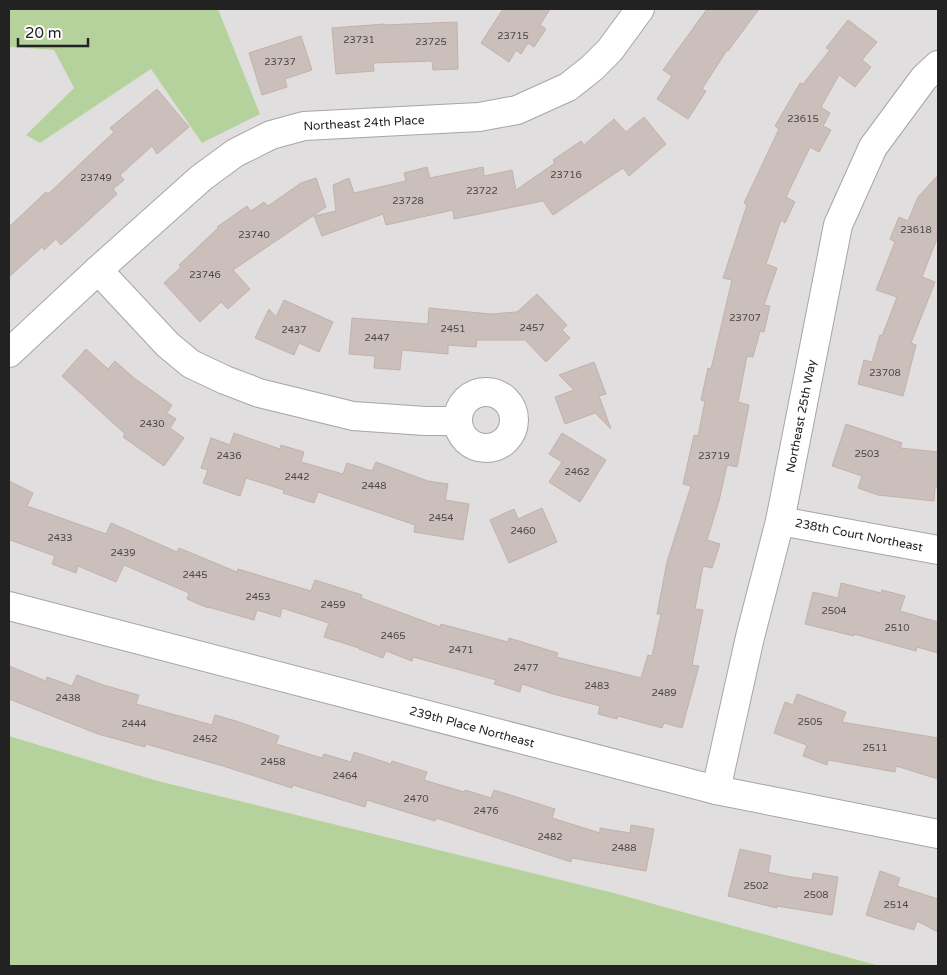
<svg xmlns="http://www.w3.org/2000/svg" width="947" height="975" font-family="'Varela Round',sans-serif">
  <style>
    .residential { fill: #e0dedf }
    .forest { fill: #b5d29c }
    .building { fill: #cabfbb; stroke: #c4b1aa }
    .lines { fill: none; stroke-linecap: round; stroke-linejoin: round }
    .minor-casing { stroke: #a6a6a6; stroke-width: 30 }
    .minor { stroke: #fff; stroke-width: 28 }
    .labels { text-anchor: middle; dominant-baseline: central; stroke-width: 4; stroke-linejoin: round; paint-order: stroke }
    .number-label { font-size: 10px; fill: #4c4948 }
    .street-label { font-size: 12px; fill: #222; stroke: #fff }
  </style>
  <rect width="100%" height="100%" fill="#f2ede8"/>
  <polygon class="residential" points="218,9 938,9 938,966 880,966 614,893 158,781 9,736 9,47 54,50 74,88 27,135 40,143 151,69 260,114"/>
  <g class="forest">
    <polygon points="9,9 218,9 260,114 202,143 151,69 40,143 26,135 74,88 54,50 9,47"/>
    <polygon points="9,736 158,781 614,893 880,966 9,966"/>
  </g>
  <g class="building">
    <polygon points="503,9 550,9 540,25 546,29 534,47 528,43 521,54 516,50 509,62 481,43"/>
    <polygon points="707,9 759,9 728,51 727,50 702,89 706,91 688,119 657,99 672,76 663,70"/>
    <polygon points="848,20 877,42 862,60 871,67 855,87 839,75 821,107 830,113 823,126 831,130 819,152 810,147 786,197 795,202 785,223 781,220 766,264 777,268 764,305 770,306 764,332 760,331 753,357 747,356 738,402 749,405 737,467 727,465 719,501 707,540 720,544 712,568 703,566 695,609 703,610 692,665 699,666 682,728 664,723 662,728 618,716 617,719 598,714 600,706 553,694 522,684 520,692 494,684 496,680 413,657 412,661 386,651 383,658 359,649 359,648 324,637 329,623 282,608 280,617 257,610 254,620 208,607 208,608 187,599 189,593 124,565 116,582 78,566 76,573 52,564 55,556 10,540 9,543 9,481 33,493 27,506 106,534 111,523 177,552 179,548 237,572 238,569 311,591 315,580 362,595 361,598 440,627 441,624 508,642 509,638 558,653 556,657 641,678 648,655 652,656 661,614 657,614 667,562 691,486 683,484 694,435 698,436 705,401 701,400 708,368 711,369 732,280 723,278 747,205 744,203 779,129 775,126 800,83 803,84 830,50 826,48"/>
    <polygon points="457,22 458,69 433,70 432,61 373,63 374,71 336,74 332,28 384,24 384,25"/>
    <polygon points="301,36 312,70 285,79 287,87 262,95 249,53"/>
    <polygon points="157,89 189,127 157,154 152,146 120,175 124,180 113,189 117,194 90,219 61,245 56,239 44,250 42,247 9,277 9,227 46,192 48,194 114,132 110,128"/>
    <polygon points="644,117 666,144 629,176 623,168 553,215 543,201 454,219 453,210 386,225 383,214 322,236 314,216 336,211 333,185 349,178 354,193 406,181 404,173 427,167 430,178 483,167 484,176 512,170 516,190 555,163 553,160 581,141 584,145 614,119 626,132"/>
    <polygon points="938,175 938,236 922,277 935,282 911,343 916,345 903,396 858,384 864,360 872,362 880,335 882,336 897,297 876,290 895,242 890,239 899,217 908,221 918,197"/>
    <polygon points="316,178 326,207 233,270 250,289 228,309 221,302 200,322 164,283 181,267 179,265 218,228 217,227 247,206 251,211 264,202 268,206 301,183"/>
    <polygon points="537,294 567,325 562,330 570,338 546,362 525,340 477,340 476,347 448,345 448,354 402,350 400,370 374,368 375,356 349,354 352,318 428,324 429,308 490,314 517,312"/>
    <polygon points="284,300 333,322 319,352 299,343 294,355 255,338 269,309 276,317"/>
    <polygon points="86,349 108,369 115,361 134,378 172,405 167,413 176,419 170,428 184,438 164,466 123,437 125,434 62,376"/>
    <polygon points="594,362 606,394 599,396 611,429 595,413 565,424 555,397 574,390 559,375"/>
    <polygon points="846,424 902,443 900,448 938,452 938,488 935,487 934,501 878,495 858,488 862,476 832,466"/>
    <polygon points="234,433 280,449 281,445 304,452 301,462 343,474 347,463 372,471 376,462 428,481 448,484 445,500 469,504 463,540 414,532 415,525 318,492 314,503 283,493 284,490 246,478 240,496 203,483 208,470 201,468 211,438 230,445"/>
    <polygon points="562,433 606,460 580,502 549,482 562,462 549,454"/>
    <polygon points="542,508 557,542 509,563 490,520 514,509 518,519"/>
    <polygon points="841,583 881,593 882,590 905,596 900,611 938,622 938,653 917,647 916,651 854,634 854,636 805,624 813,592 838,598"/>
    <polygon points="9,666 46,681 47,677 72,686 77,675 103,685 139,695 136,704 212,725 215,715 236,721 279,736 276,744 322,758 324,754 351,762 354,752 391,764 392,761 427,772 424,780 464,792 465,790 491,798 494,790 555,809 552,818 600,833 600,828 630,833 631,825 654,829 646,871 572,858 571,862 436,818 435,821 367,800 365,807 293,785 292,788 223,766 146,744 145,747 98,734 9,699"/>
    <polygon points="797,694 846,712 842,722 938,738 938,779 896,766 895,772 828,760 827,765 803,756 807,745 774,733 785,702 793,705"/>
    <polygon points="740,849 771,856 768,872 786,876 812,880 813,873 838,877 832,915 777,906 777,908 728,896"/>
    <polygon points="880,871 900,878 897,886 938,899 938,932 917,921 914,930 866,915"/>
  </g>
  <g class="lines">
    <defs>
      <g id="minor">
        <polyline points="98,270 168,345 191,364 225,380 259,393 353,416 425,421 457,421"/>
        <polyline points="9,353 98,270 201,178 235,153 271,135 304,126 479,117 517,110 568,87 592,68 610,50 640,9"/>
        <circle cx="486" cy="420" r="28"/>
        <polyline points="780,521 938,550"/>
        <polyline points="9,606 716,790 938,834"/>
        <polyline points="716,790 750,637 780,521 838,225 873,147 924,78 938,65"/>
      </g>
    </defs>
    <use href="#minor" class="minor-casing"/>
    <use href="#minor" class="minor"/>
  </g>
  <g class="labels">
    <g class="number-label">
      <text x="513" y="36">23715</text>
      <text x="359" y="40">23731</text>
      <text x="431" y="42">23725</text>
      <text x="280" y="62">23737</text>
      <text x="803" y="119">23615</text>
      <text x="566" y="175">23716</text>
      <text x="96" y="178">23749</text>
      <text x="482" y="191">23722</text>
      <text x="408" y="201">23728</text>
      <text x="916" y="230">23618</text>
      <text x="254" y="235">23740</text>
      <text x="205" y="275">23746</text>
      <text x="745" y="318">23707</text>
      <text x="532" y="328">2457</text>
      <text x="453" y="329">2451</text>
      <text x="294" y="330">2437</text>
      <text x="377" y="338">2447</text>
      <text x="885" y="373">23708</text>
      <text x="152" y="424">2430</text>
      <text x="867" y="454">2503</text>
      <text x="229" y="456">2436</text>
      <text x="714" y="456">23719</text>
      <text x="577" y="472">2462</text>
      <text x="297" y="477">2442</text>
      <text x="374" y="486">2448</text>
      <text x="441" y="518">2454</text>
      <text x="523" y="531">2460</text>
      <text x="60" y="538">2433</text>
      <text x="123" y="553">2439</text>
      <text x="195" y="575">2445</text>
      <text x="258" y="597">2453</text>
      <text x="333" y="605">2459</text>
      <text x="834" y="611">2504</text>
      <text x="897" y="628">2510</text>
      <text x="393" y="636">2465</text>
      <text x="461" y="650">2471</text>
      <text x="526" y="668">2477</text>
      <text x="597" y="686">2483</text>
      <text x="664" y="693">2489</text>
      <text x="68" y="698">2438</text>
      <text x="810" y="722">2505</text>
      <text x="134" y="724">2444</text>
      <text x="205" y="739">2452</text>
      <text x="875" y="748">2511</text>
      <text x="273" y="762">2458</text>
      <text x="345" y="776">2464</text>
      <text x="416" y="799">2470</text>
      <text x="486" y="811">2476</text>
      <text x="550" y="837">2482</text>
      <text x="624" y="848">2488</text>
      <text x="756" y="886">2502</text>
      <text x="816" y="895">2508</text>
      <text x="896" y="905">2514</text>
    </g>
    <g class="street-label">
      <text transform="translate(364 123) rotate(-3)">Northeast 24th Place</text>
      <text transform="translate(801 416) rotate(-79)">Northeast 25th Way</text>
      <text transform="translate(859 535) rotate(11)">238th Court Northeast</text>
      <text transform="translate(472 727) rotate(15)">239th Place Northeast</text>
    </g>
  </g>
  <rect width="947" height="975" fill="none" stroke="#222222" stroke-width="20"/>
  <path d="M18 38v8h70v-8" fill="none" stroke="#222222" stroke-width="2.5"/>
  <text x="25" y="38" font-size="15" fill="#222222" stroke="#ffffff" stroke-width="4" paint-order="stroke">20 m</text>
</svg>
